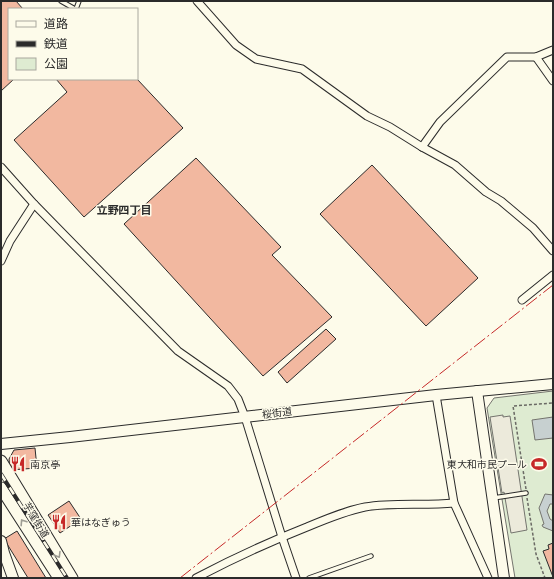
<svg xmlns="http://www.w3.org/2000/svg" width="554" height="579" font-family="Merriweather,'Noto Sans JP',serif">
  <style>
    .green { fill: #deebd1; stroke: #74746e }
    .parking { fill: #eceadb; stroke: #74746e }
    .water { fill: #c7d0d0; stroke: #74746e }
    .building { fill: #f2b8a0; stroke: #2b2b2b }
    .lines { fill: none; stroke-linecap: round; stroke-linejoin: round }
    .lane-casing { stroke: #2b2b2b; stroke-width: 5.5 }
    .street-casing { stroke: #2b2b2b; stroke-width: 9 }
    .secondary-casing { stroke: #2b2b2b; stroke-width: 12 }
    .primary-casing { stroke: #2b2b2b; stroke-width: 13 }
    .path { stroke: #6a6964; stroke-width: 1.5; stroke-dasharray: 3 2; stroke-linecap: butt }
    .lane { stroke: #fdfbea; stroke-width: 3.5 }
    .street { stroke: #fdfbea; stroke-width: 7 }
    .secondary { stroke: #fdfbea; stroke-width: 10 }
    .primary { stroke: #fdfbea; stroke-width: 11 }
    .rail-casing { stroke: #2b2b2b; stroke-width: 4 }
    .rail { stroke: #fdfbea; stroke-width: 2.5; stroke-dasharray: 8; stroke-linecap: butt }
    .power { stroke: #c62828; stroke-width: 1; stroke-dasharray: 14 3 2 3; stroke-linecap: butt }
    .oneway { stroke: #9e9d94 }
    .labels { text-anchor: middle; dominant-baseline: central; stroke-width: 3; stroke-linejoin: round; paint-order: stroke }
    .street-label { font-size: 10px; fill: #2b2b2b; stroke: #fdfbea }
    .poi-label { font-size: 10px; fill: #2b2b2b; stroke: #fdfbea; text-anchor: start }
    .neighbourhood-label { font-size: 11px; font-weight: bold; fill: #2b2b2b; stroke: #fdfbea }
  </style>
  <rect width="100%" height="100%" fill="#fdfbea"/>
  <polygon class="green" points="553,391 553,578 515,578 487,408 494,398"/>
  <polygon class="parking" points="503,415 503,417 510,416 527,530 511,533 504,492 502,493 490,417"/>
  <g class="water">
    <polygon points="553,417 553,438 535,440 532,420"/>
    <polygon points="545,494 553,495 553,504 550,504 547,511 550,519 553,521 553,531 543,527 542,525 544,524 539,508"/>
  </g>
  <g class="building">
    <polygon points="1,1 16,1 23,9 9,9 9,79 14,79 1,91"/>
    <polygon points="56,79 137,79 183,128 84,217 14,140 67,92"/>
    <polygon points="196,158 281,247 272,255 332,317 263,376 124,224"/>
    <polygon points="372,165 478,278 426,326 320,214"/>
    <polygon points="326,329 336,339 287,383 278,372"/>
    <polygon points="35,448 37,468 10,470 9,459 14,450"/>
    <polygon points="69,501 81,519 60,533 48,515"/>
    <polygon points="17,531 46,578 28,578 4,539"/>
    <polygon points="553,543 553,577 543,551 549,549 548,545"/>
  </g>
  <g class="lines">
    <defs>
      <g id="lane">
        <polyline points="61,1 75,9"/>
        <polyline points="76,9 79,1"/>
        <polyline points="493,498 526,493"/>
        <polyline points="309,578 371,556"/>
      </g>
      <g id="street">
        <polyline points="197,1 236,45 256,59 302,69 367,116 390,127 422,147 455,165 486,192 501,201 533,228 553,251"/>
        <polyline points="536,57 553,81"/>
        <polyline points="422,147 440,122 507,57 536,57 553,50"/>
        <polyline points="1,167 34,204 178,351 228,386 238,399 245,417 282,537 296,578"/>
        <polyline points="1,261 10,241 34,204"/>
        <polyline points="522,300 553,275"/>
        <polyline points="436,395 454,503 488,578"/>
        <path d="M196,578C232,559 269,542 307,527C326,519 345,511 365,507C394,502 424,506 454,503"/>
      </g>
      <g id="secondary">
        <polyline points="477,391 504,578"/>
        <polyline points="1,444 70,437 436,395 553,384"/>
        <polyline points="1,541 4,553 13,578"/>
      </g>
      <g id="primary">
        <polyline points="1,461 72,578"/>
        <polyline points="1,488 59,578"/>
      </g>
    </defs>
    <use href="#lane" class="lane-casing"/>
    <use href="#street" class="street-casing"/>
    <use href="#secondary" class="secondary-casing"/>
    <use href="#primary" class="primary-casing"/>
    <g class="path">
      <polyline points="526,489 513,406 553,403"/>
      <polyline points="527,498 536,554 545,578"/>
    </g>
    <use href="#lane" class="lane"/>
    <use href="#street" class="street"/>
    <use href="#secondary" class="secondary"/>
    <use href="#primary" class="primary"/>
    <defs>
      <polyline id="rail" points="1,474 67,578"/>
    </defs>
    <use href="#rail" class="rail-casing"/>
    <use href="#rail" class="rail"/>
    <polyline class="power" points="180,578 553,285"/>
  </g>
  <defs><path id="oneway-chevron" d="M-2-3.5L2.5 0L-2 3.5" fill="none" stroke-width="1.6" stroke-linecap="round" stroke-linejoin="round"/></defs>
  <g class="oneway">
    <use href="#oneway-chevron" transform="translate(23 522) rotate(-123)"/>
    <use href="#oneway-chevron" transform="translate(58 555) rotate(59)"/>
  </g>
  <defs>
    <symbol id="restaurant-bare" viewBox="-9 -9 18 18"><path d="M-5-6h1v4h1v-4h1v4h1v-4h1v5L-1.5 .5V6h-2V.5L-5-1ZM5-6V6H3V1.5H1.5Q1.5-4 5-6Z" fill="#c62828" stroke="#fdfbea" stroke-width="2.5" paint-order="stroke"/></symbol>
    <symbol id="stadium-bare" viewBox="-9 -9 18 18"><path d="M0-5a6.5 5 0 1 0 0 10a6.5 5 0 1 0 0-10ZM-3.5-1.8h7v3.6h-7Z" fill="#c62828" stroke="#fdfbea" stroke-width="2.5" paint-order="stroke"/></symbol>
  </defs>
  <g fill-rule="evenodd">
    <use href="#restaurant-bare" x="7" y="453" width="22" height="22"/>
    <use href="#stadium-bare" x="528" y="453" width="22" height="22"/>
    <use href="#restaurant-bare" x="48" y="511" width="22" height="22"/>
  </g>
  <g class="labels">
    <g class="street-label">
      <text transform="translate(277 413) rotate(-7)">桜街道</text>
      <text transform="translate(36 520) rotate(59)">芋窪街道</text>
    </g>
    <g class="poi-label">
      <text x="30" y="464">南京亭</text>
      <text x="527" y="464" text-anchor="end">東大和市民プール</text>
      <text x="71" y="522">華はなぎゅう</text>
    </g>
    <g class="neighbourhood-label">
      <text x="124" y="210">立野四丁目</text>
    </g>
  </g>
  <rect width="554" height="579" fill="none" stroke="#2b2b2b" stroke-width="4"/>
  <rect x="8" y="8" width="130" height="72" fill="#fdfbea" stroke="#a9a89e"/>
  <rect x="16" y="21" width="20" height="6" fill="#fdfbea" stroke="#a9a89e"/>
  <text x="44" y="28" font-size="12" fill="#2b2b2b">道路</text>
  <rect x="16" y="41" width="20" height="6" fill="#2b2b2b" stroke="#a9a89e"/>
  <text x="44" y="48" font-size="12" fill="#2b2b2b">鉄道</text>
  <rect x="16" y="58" width="20" height="12" fill="#deebd1" stroke="#a9a89e"/>
  <text x="44" y="68" font-size="12" fill="#2b2b2b">公園</text>
</svg>
